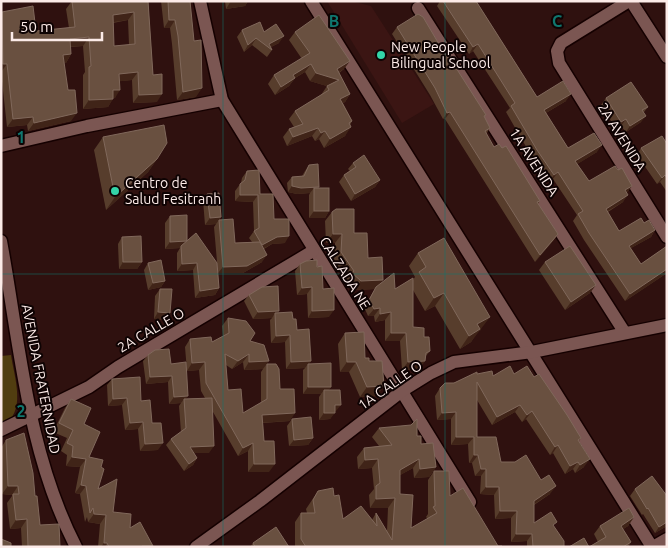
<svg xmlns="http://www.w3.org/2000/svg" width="668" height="548" font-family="Ubuntu,sans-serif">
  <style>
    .built { fill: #3b1513 }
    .green { fill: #513d10 }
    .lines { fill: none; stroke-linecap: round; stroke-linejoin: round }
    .street-casing { stroke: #150000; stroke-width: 15 }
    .street { stroke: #7b5652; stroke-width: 12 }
    .wall { fill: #573d2c; fill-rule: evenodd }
    .shaded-wall { fill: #402418 }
    .building { fill: #695040; stroke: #80685b; fill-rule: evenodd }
    .grid { fill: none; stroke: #0f766e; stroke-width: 1; stroke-opacity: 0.55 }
    .poi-dot { fill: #33d4a8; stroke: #0e0303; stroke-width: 2 }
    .labels { text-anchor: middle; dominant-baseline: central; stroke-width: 4; stroke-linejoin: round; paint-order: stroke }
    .poi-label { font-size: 14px; fill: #fcebe8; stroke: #0e0303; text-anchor: start }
    .street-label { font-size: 14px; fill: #fcebe8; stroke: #0e0303 }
    .grid-label { font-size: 16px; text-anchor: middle; font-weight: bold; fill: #0f766e; stroke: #0e0303; stroke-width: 4; stroke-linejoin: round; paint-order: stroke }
  </style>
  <rect width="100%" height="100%" fill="#2f110f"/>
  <polygon class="built" points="327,1 351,1 371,6 434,104 402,123"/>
  <path class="green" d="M11,355C14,376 28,415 1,425V356Z"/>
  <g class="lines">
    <defs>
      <g id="street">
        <polyline points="200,1 222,100 470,502"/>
        <polyline points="311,1 652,547"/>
        <polyline points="629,1 561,43 557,51 559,63 667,237"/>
        <polyline points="631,1 667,57"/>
        <polyline points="418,8 625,333"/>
        <polyline points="1,146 87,126 222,100"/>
        <path d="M1,241C20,345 27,452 76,547"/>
        <polyline points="1,430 89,387 118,367 313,251"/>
        <polyline points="196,547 260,501 402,391 431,373 454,362 532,352 667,325"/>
        <polyline points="653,547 667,539"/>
      </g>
    </defs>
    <use href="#street" class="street-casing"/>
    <use href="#street" class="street"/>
  </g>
  <g class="wall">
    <path d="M72,1H148L153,75L157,102L133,103L132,80L120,81L115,98H113L108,107L83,109V75L85,72L83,46L71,47V54L66,63H64L71,121L28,131L27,125L7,127L1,72V12H2L36,31L69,28L66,9ZM128,20L129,45L114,46L113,23Z"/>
    <polygon points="161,1 190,1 196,97 177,100 172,44 170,28 164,28"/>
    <polygon points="225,1 248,1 245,6 226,9"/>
    <polygon points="440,1 476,1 537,97 566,101 546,113 568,148 597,152 577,164 589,181 618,170 632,186 626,193 623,202 608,212 619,231 644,223 655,230 651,237 631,248 641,264 667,246 667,273 625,301 584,240 573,221 577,215 553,179 549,182 532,157 506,112 510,108 473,51 469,54 437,6"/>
    <polygon points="397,27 446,56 486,115 484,117 490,128 486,134 494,147 502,148 540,201 538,204 558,234 553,241 535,262 445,119 443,119 430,95 392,34"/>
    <polygon points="242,30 264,32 279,43 271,47 272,50 267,57 252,45 244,52 237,37"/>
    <polygon points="295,32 344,69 339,73 350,94 345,102 343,103 352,121 350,125 345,136 324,148 319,139 315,141 312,136 287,146 283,137 289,129 294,127 289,119 295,111 321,95 327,86 310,81 305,72 295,78 289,86 275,95 268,84 274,75 302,59 289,40"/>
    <polygon points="606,98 648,107 644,112 641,122 626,132 621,126 616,129 601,105"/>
    <polygon points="103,137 157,159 148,172 106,210 94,150"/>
    <polygon points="667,144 667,192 660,182 657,184 637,155 641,148"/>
    <polygon points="353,163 380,180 375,187 351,201 339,182 344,175 350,171 348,169"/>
    <polygon points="309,165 329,211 325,218 309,218 309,195 310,193 297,194 288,192 287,183 292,177 302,176 305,171"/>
    <polygon points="247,171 274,219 285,243 272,244 264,249 262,262 243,273 218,273 214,227 216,224 205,225 203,200 207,194 221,217 219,220 235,243 252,242 249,238 254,231 253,202 235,201 235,191 241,183 242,178"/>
    <polygon points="332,212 354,233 368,258 380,284 395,289 413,280 415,277 409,266 418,253 481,330 478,331 471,342 460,349 435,306 425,311 413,290 413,327 424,337 430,351 425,357 420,369 402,370 400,341 385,341 385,320 375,322 374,316 368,316 364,307 375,289 355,290 346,282 347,280 334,261 335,243 326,243 325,221"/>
    <polygon points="170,216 185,243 219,288 215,295 195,298 193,270 177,271 177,253 180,248 165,249 165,223"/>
    <polygon points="122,237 142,262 137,269 119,269 118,244"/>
    <polygon points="545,262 590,293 565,310 539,270"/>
    <polygon points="148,263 165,281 161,287 148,290 144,270"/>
    <polygon points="300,264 317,267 329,317 308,318 307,294 297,295 295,271"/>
    <polygon points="160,289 165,320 154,319 155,296"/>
    <polygon points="249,295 278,313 293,319 297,330 311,361 309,364 331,387 328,390 336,411 335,411 330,419 319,420 319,397 321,394 303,394 303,370 305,368 286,369 285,342 271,343 270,320 272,318 253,319 244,301"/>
    <path d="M228,318L250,341L267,364L280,389L290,421L263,423L264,441L269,472H248V451L238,456L213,412L209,453H194L197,458L193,465L184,471L166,445L171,439L181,432L179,406L181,403L169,404L168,382L146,384L143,361L148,355L171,364L186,399L205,398L201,391L199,370L187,371L185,347L190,339L212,342L223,336L222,326ZM243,362L244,370L263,369L261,372V403L243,413L228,390L226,365L232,369Z"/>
    <polygon points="345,333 365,358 369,361 377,396 360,397 349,372 340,372 338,344"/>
    <polygon points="477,374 493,376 514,374 534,377 581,438 579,441 584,467 575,473 573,469 565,474 553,453 550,455 526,419 522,422 515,412 492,425 477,400 477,437 501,462 550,494 534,505 534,523 554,527 564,547 527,547 527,541 511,542 511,518 495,519 494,495 480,494 481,476 475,476 472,463 469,463 468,444 451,445 451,419 437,420 435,396 440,388"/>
    <polygon points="112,379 141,401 158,450 140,451 138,429 125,430 122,405 108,406 107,385"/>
    <polygon points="71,399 84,424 89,457 98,489 113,512 130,528 153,547 98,547 100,524 88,522 87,517 85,522 80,494 75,493 80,467 66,466 67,455 61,451 67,438 53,432 65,408"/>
    <polygon points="292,419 313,438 308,445 289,446 287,426"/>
    <polygon points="379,428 417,436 421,444 436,467 429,477 414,478 413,468 400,475 400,494 411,528 428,519 426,517 428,514 428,480 434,471 450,496 498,546 502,547 295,547 295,522 301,513 307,513 306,509 318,491 334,496 343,519 372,520 376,513 387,531 388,508 370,508 369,495 374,489 372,468 358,469 357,457 364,448 379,446 372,437"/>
    <polygon points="6,440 35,496 40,525 60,547 22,547 21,528 10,529 7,503 12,496 12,495 2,494 1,479 1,448"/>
    <polygon points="635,489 667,526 655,533 643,514 642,515 630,496"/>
    <polygon points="634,517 628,526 623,529 631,542 628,547 589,547 598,542 594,534 600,526"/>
    <polygon points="253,543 289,547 250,547"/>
  </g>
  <g class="shaded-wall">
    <polygon points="231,1 248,1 245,6 226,9"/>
    <polygon points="134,12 128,20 107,23 113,15"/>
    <polygon points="169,20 175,20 170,28 164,28"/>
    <polygon points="284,36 279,43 269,48 269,44"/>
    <polygon points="89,37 83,46 64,47 70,39"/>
    <polygon points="256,38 252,45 244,52 248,45"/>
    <polygon points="478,44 473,51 469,54 473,47"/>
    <polygon points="71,54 66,63 57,63 63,55"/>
    <polygon points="350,61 344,69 331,77 339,80 333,88 310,81 316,73 337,69"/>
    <polygon points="3,64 7,64 1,72 1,66"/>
    <polygon points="311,64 305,72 295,78 289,86 275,95 281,87 293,75"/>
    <polygon points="138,72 132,80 113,82 119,74"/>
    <polygon points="202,88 196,97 177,100 183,92"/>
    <polygon points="113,90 120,90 115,98 107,99"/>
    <polygon points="162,94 157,102 133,103 139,95"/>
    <polygon points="350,94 345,102 334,108 340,99"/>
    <polygon points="571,94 566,101 539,117 544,110"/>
    <polygon points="113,99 108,107 83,109 89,100"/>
    <polygon points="450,112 445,119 443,119 447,113"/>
    <polygon points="77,113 71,121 28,131 34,123"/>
    <polygon points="646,116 641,122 626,132 630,126"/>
    <polygon points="33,117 27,125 7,127 13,119"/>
    <polygon points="626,119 621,126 616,129 621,122"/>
    <polygon points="351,127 345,136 324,148 330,139"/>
    <polygon points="318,128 312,136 287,146 293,137"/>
    <polygon points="325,131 319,139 315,141 321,133"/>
    <polygon points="602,145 597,152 571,168 575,161"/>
    <polygon points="157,159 148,172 106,210 115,197"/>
    <polygon points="558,172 553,179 549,182 554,175"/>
    <polygon points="665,175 660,182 657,184 662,178"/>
    <polygon points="380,180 375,187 351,201 355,194"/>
    <polygon points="292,186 319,187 315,193 314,188 310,193 297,194 288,192"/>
    <polygon points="632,186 627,193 620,197 625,190"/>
    <polygon points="240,195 258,195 253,202 235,201"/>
    <polygon points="628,195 623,202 601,215 606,209"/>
    <polygon points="314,211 329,211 325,218 309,218"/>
    <polygon points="221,217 216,224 205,225 210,218"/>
    <polygon points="655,230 651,237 624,252 629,246"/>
    <polygon points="333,234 342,234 335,243 326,243"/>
    <polygon points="558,234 553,241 535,262 540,255"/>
    <polygon points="289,236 285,243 272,244 257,252 262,245 277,237"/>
    <polygon points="187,241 182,247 181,246 180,248 165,249 170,242"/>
    <polygon points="267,255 262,262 243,273 218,273 223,267"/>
    <polygon points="123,262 142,262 137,269 119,269"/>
    <polygon points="197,263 193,270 177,271 182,264"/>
    <polygon points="667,269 667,273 625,301 630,294"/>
    <polygon points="383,280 376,289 355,290 361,281"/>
    <polygon points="165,281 161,287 148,290 153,283"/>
    <polygon points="596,285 590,293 565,310 571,302"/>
    <polygon points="312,287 307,294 297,295 302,288"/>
    <polygon points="219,288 215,295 195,298 200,291"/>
    <polygon points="444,293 435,306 425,311 434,298"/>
    <polygon points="380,308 374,316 368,316 374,309"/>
    <polygon points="334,310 329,317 308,318 312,311"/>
    <polygon points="279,311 275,317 275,313 272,318 253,319 258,312"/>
    <polygon points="158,312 170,313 165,320 154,319"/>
    <polygon points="391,312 385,320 375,322 380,314"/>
    <polygon points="490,317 471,342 460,349 477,324"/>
    <polygon points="391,333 406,333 400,341 385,341"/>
    <polygon points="290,335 285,342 271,343 276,336"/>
    <polygon points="249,354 243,362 232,369 238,361"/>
    <polygon points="269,361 263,369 244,370 249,362"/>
    <polygon points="311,361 308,366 308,364 305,368 286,369 291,362"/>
    <polygon points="425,361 420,369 402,370 408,362"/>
    <polygon points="205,362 199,370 187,371 192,363"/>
    <polygon points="347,362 356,362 349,372 340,372"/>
    <polygon points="172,376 168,382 146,384 150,377"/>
    <polygon points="384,386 377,396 360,397 367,387"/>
    <polygon points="308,387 331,387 326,394 324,390 321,394 303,394"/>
    <polygon points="188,396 184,401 184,399 181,403 169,404 174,397"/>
    <polygon points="127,398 122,405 108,406 113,399"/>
    <polygon points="335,405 341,405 336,411 330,411"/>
    <polygon points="520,405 515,412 492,425 497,417"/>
    <polygon points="532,411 526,419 522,422 527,415"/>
    <polygon points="456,412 451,419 437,420 442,413"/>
    <polygon points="295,413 290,421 257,423 262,415"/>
    <polygon points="324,413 335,413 330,419 319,420"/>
    <polygon points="143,422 138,429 125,430 130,423"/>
    <polygon points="456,437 474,437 468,444 451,445"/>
    <polygon points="313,438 308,445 289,446 294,440"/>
    <polygon points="163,443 158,450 140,451 145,444"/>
    <polygon points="253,443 248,451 238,456 243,448"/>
    <polygon points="558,445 553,453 550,455 555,447"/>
    <polygon points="214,446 209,453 185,453 190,447"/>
    <polygon points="474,455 478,455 472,463 469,463"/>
    <polygon points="72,457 86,459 80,467 66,466"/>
    <polygon points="197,458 193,465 184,471 189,464"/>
    <polygon points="378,459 372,468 358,469 365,460"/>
    <polygon points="419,459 413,468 393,479 400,470"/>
    <polygon points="590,459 584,467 575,473 580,465"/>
    <polygon points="578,462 573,469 565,474 570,466"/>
    <polygon points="254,464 275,464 269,472 248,472"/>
    <polygon points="436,467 429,477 414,478 420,469"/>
    <polygon points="481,469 486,469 481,476 475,476"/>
    <polygon points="81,485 86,486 80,494 75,493"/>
    <polygon points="8,486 18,486 12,495 2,494"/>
    <polygon points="556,486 550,494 528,508 534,501"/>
    <polygon points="486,487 499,487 494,495 480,494"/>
    <polygon points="395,498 388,508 370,508 376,499"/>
    <polygon points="500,511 517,511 511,518 495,519"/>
    <polygon points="94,514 106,515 100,524 88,522"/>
    <polygon points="634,517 628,526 615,535 621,526"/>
    <polygon points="27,519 21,528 10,529 16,520"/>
    <polygon points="667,522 667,526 655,533 659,527"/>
    <polygon points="516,534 532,534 527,541 511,542"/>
    <polygon points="104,543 107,543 105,547 101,547"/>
  </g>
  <g class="building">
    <path d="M72,1H148L153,75L162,74V94L139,95L138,72L119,74L120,90H113V99L89,100V67L91,66L89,37L70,39L71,54L63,55L68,90H75L77,113L34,123L33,117L13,119L7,64H3L2,12L33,6L36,31L75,27ZM134,12L135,44L114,46L113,15Z"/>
    <polygon points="168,1 190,1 194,41 201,40 202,88 183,92 178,36 175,20 169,20"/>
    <polygon points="443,1 476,1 537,97 563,81 571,94 544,110 568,148 594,133 602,145 575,161 589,181 615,166 618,170 622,168 632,186 625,190 628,195 606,209 619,231 641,218 644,223 649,220 655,230 629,246 641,264 667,246 667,269 630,294 589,233 578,214 583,211 558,172 554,175 537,150 511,106 515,103 478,44 473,47"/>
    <polygon points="418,14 423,17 446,56 451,60 486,115 484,116 490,128 485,131 494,147 499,144 502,148 506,146 540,201 537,202 558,234 540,255 450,112 447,113 435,88 397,27"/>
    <polygon points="319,15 350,61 337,69 350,94 340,99 352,121 349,123 351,127 330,139 325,131 321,133 318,128 293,137 289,129 303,124 295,111 329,90 327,86 339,80 316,73 311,64 293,75 295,78 281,87 274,75 310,53 295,32"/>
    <polygon points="260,22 264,32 276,24 284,36 269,44 272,50 256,38 248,45 242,30"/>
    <polygon points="631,82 648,107 642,110 646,116 630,126 626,119 621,122 606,98"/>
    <polygon points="164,125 167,143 157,159 115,197 103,137"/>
    <polygon points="662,136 667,144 667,178 665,175 662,178 641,148"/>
    <polygon points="364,155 380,180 355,194 344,175 356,167 353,163"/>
    <polygon points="318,164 319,187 301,188 292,186 292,177 304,176 309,165"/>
    <polygon points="259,170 260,194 273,194 274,219 289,219 289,236 277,237 262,245 254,231 259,228 258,195 240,195 240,184 245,180 247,171"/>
    <rect x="314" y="188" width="15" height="23"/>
    <polygon points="219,193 221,217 210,218 207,194"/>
    <polygon points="336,209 354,209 354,233 367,233 368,258 382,257 383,280 361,281 352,273 354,271 341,252 342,234 333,234 332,212"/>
    <polygon points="187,215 187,241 170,242 170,216"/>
    <polygon points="233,219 235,243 260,242 267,255 247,266 223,267 219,220"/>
    <polygon points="196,233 217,263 219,288 200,291 197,263 182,264 181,246"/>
    <polygon points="141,236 142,262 123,262 122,237"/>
    <polygon points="444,238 490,317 477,324 480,329 469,336 444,293 434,298 419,272 426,267 418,253"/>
    <polygon points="570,246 596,285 571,302 545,262"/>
    <polygon points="161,260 165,281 153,283 148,263"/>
    <polygon points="317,260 317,267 322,266 323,289 334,288 334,310 312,311 312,287 302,288 300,264 306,261"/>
    <polygon points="394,273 395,289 413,278 413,327 424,328 424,337 429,337 430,351 426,353 425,361 408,362 406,333 391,333 391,312 380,314 380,308 374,309 369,300 376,287"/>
    <polygon points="278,286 279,311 258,312 249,295 262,287"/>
    <polygon points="160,289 172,289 170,313 158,312"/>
    <polygon points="292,312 293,319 296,319 297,330 309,329 311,361 291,362 290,335 276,336 275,313"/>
    <polygon points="228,318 246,321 255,333 250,341 264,345 269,361 249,362 249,354 238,361 225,354 228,390 241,389 243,413 267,399 267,364 276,364 279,369 280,389 294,389 295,413 262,415 264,441 274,441 275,464 254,464 253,443 243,448 206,383 205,362 192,363 190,339 211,337 212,342 229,333"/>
    <polygon points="364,332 365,358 369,358 369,361 382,361 384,386 367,387 356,362 347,362 345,333"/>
    <polygon points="169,349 171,364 186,362 188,396 174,397 172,376 150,377 148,355 155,350"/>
    <polygon points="331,363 331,387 308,387 308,364"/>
    <polygon points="510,366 514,374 527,366 534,377 539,374 567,415 581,438 578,440 590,459 580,465 578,462 570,466 558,445 555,447 532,411 527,415 520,405 497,417 477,382 477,437 496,437 501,462 515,462 526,455 541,480 549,475 556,486 534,501 534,523 551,512 557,522 553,525 564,541 564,547 533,547 532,534 516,534 517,511 500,511 499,487 486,487 486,469 481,469 478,455 474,455 474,437 456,437 456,412 442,413 440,388 445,383 454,383 477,372 477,374 492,371 493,376"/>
    <polygon points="140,377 141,401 150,400 152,423 161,423 163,443 145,444 143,422 130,423 127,398 113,399 112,379"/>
    <polygon points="324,390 340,390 341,405 335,405 335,413 324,413"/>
    <polygon points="212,398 214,446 190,447 197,458 189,464 171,439 186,428 184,399"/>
    <polygon points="71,399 91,408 84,424 100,432 89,457 103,460 101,467 104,469 98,489 117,479 113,512 131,514 130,528 140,522 153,546 142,546 142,547 109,547 107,543 104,543 106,515 94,514 93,508 90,513 86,486 81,485 86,459 72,457 73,446 67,443 73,430 59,423"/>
    <polygon points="311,417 313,438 294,440 292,419"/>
    <polygon points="417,419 417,436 421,436 421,444 433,443 436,467 420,469 419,459 400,470 400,494 413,495 411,528 437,513 433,507 435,506 434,471 449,471 450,496 463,488 498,546 502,546 502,547 306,547 301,539 301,513 315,513 313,500 318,491 333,488 334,496 339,495 343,519 361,506 377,526 376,513 392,540 395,498 376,499 376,486 380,483 378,459 365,460 364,448 392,445 379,428 411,425"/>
    <polygon points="24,433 33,473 35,496 37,496 40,525 59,524 60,547 28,547 27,519 16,520 13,494 19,494 18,486 8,486 6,440"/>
    <polygon points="652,476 667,496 667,522 659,527 648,508 647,509 635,489"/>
    <polygon points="629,508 634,517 621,526 631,542 623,547 589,547 606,537 600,526"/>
    <polygon points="276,527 289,547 255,547 253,543"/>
    <polygon points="584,538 589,547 569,547"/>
    <polygon points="1,539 11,543 11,547 1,547"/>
  </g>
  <path class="grid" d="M223,1V547M445,1V547M1,274H667"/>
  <g class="poi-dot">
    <circle cx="381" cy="55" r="5"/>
    <circle cx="115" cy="191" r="5"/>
  </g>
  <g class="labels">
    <g class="poi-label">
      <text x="391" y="47">New People<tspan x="391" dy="16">Bilingual School</tspan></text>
      <text x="125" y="183">Centro de<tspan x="125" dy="16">Salud Fesitranh</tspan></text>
    </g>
    <g class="street-label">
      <text transform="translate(622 137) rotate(58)">2A AVENIDA</text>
      <text transform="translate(534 162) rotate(57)">1A AVENIDA</text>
      <text transform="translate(345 273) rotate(58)">CALZADA NE</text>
      <text transform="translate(151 330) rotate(-30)">2A CALLE O</text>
      <text transform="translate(41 379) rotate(79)">AVENIDA FRATERNIDAD</text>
      <text transform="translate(390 385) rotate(-35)">1A CALLE O</text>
    </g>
  </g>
  <g class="grid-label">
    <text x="334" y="27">B</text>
    <text x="557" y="27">C</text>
    <text x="21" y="143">1</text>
    <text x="21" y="417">2</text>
  </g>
  <rect width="668" height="548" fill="none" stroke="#fcebe8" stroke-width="5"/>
  <path d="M12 32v8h90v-8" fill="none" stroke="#fcebe8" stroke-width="2.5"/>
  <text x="20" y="32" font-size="15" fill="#fcebe8" stroke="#0e0303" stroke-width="4" paint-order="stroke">50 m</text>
</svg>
